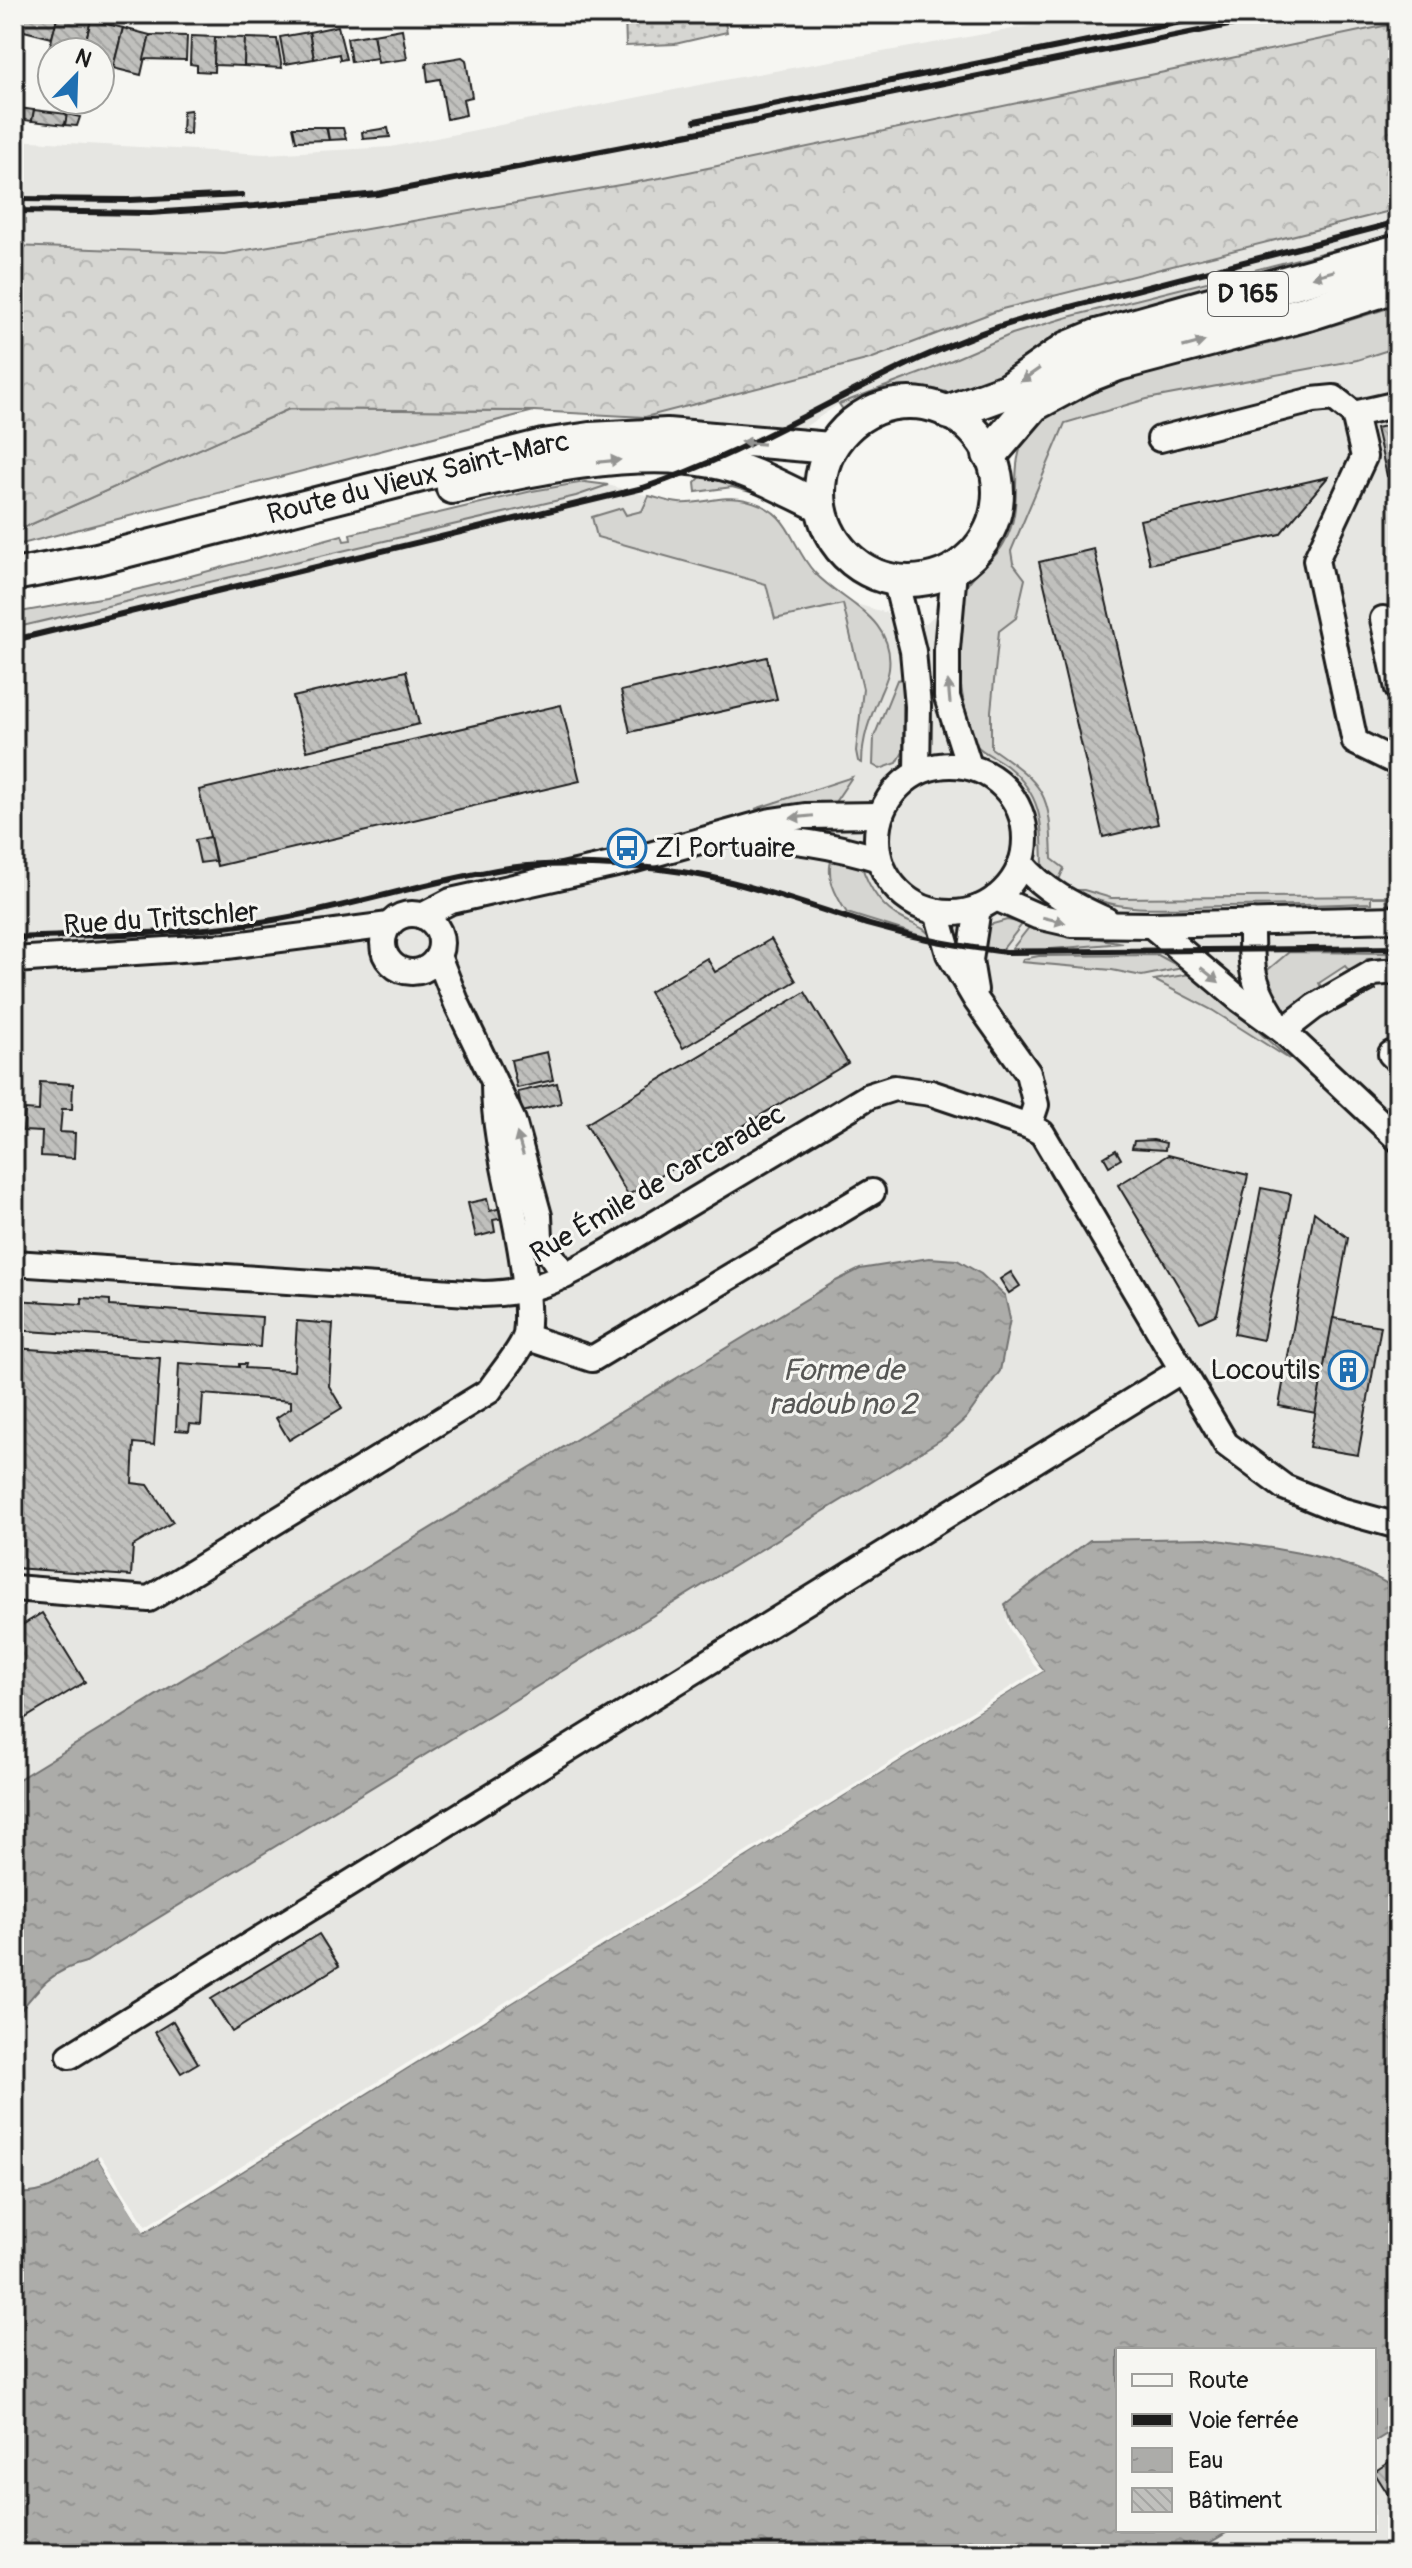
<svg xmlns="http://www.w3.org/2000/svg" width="1412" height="2568" font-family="Pangolin,sans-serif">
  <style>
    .built { fill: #e6e6e2 }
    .grass { fill: #d6d6d2; stroke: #797977; stroke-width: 2 }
    .forest { fill: url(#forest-crowns); stroke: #797977; stroke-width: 2 }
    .garden { fill: url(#garden-dots); stroke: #797977; stroke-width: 2 }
    .water { fill: url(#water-ripples); stroke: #727271; stroke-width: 2 }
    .pier { fill: #f6f6f2 }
    .building { fill: url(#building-back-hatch); stroke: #1c1c1c; stroke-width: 2 }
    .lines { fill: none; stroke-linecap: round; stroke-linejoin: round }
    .minor-casing { stroke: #1c1c1c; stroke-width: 30 }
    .major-casing { stroke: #1c1c1c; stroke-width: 36 }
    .highway-casing { stroke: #1c1c1c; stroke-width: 40 }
    .minor { stroke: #f6f6f2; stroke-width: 24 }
    .major { stroke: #f6f6f2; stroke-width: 30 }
    .highway { stroke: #f6f6f2; stroke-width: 34 }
    .rail { stroke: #1c1c1c; stroke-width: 6 }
    .oneway { fill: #949492 }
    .labels { text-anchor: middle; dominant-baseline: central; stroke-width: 6; stroke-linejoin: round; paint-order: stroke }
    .shield { fill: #f6f6f2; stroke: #5d5d5c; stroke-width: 2 }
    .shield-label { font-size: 26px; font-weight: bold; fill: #1c1c1c }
    .street-label { font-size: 28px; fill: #1c1c1c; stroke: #f6f6f2 }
    .poi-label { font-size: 28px; fill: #1c1c1c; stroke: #f6f6f2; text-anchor: start }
    .water-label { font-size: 30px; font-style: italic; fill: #565654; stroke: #f6f6f2 }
  </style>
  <defs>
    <pattern id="forest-crowns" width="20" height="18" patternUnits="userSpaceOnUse" patternTransform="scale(2)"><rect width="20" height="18" fill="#d6d6d2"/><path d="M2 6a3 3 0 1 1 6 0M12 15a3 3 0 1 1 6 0" fill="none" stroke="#b7b7b4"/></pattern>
    <pattern id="garden-dots" width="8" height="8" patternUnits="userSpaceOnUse" patternTransform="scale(2)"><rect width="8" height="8" fill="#d6d6d2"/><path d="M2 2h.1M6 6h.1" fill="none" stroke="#b7b7b4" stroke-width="1.8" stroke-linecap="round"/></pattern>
    <pattern id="water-ripples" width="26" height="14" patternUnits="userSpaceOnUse" patternTransform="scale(2)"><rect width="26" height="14" fill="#acaca9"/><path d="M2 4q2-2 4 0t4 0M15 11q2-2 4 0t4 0" fill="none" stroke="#939391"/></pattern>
    <pattern id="building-back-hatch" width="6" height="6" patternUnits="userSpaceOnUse" patternTransform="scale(2)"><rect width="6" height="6" fill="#c0c0bd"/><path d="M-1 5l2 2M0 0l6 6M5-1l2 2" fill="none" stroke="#a4a4a2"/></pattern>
  </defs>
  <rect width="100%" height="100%" fill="#f6f6f2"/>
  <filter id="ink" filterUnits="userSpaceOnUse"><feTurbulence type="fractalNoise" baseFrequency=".0125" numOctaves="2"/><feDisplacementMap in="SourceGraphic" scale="16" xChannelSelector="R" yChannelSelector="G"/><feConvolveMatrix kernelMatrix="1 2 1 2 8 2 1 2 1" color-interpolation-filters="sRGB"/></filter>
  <g filter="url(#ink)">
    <g class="built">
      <polygon points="1098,14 1398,14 1398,23 660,178 224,254 14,246 14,140 265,154 391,147 729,79"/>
      <polygon points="1398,209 1398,232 1072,316 1012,334 929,370 839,404 790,437 689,426 645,417 870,359 1002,309"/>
      <polygon points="1398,312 1398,1591 1376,1575 1322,1558 1205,1538 1090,1540 1043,1671 144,2232 97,2158 49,2189 33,2195 14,2193 14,2020 40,1986 64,1967 87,1962 983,1392 1000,1371 1010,1319 894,1264 860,1269 836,1281 14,1782 14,628 576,496 608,485 649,496 643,511 595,528 925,624 1011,547 1067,416"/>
      <polygon points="1398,2427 1398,2554 1191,2554 1231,2530 1374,2530 1374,2442"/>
    </g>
    <g class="grass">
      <path d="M1345,247L1347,254L1008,373L957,396C918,380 879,386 844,411L839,404L929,370L1012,334L1072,316Z"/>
      <path d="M1398,305V347L1357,360L1147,399L1065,423L1011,551L1013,563L1025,579L1016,618L999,631L991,711V748C1046,786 1050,793 1052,859L1064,868L1059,880L1043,868C1042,825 1043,795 1007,766C996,757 984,754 976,745C960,701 957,671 960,625C961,613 961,600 965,589C973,571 995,561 1004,543C1027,502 1005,469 1028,432C1062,379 1204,360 1264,345C1309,333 1354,319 1398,305Z"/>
      <polygon points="289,409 534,411 14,546 14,532"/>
      <polygon points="705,472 753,489 761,495 732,487 696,492 695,483"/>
      <polygon points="585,482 608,485 576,496 14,628 14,613 106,597 172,581 342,535 344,541 351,540 350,534 532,491"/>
      <path d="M649,496C658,498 669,502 679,503C701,505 723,494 746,500C793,511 789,545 815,573C843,603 895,617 889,669C888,677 884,685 881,692C871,716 862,736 862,763L858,761L856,751L863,689L843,604L775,619L766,584L597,537L592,517L622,508L626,515L642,511Z"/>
      <polygon points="903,679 903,752 897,763 880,769 873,765 874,737 897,680"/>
      <polygon points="852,777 831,808 755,809"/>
      <path d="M834,854L861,864C868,886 881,908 903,919C914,925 927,928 934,940L847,913C836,896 823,873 834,854Z"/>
      <path d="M1072,890H1084L1111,898L1398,896V904H1387L1386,897H1371V903C1322,905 1272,906 1223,906C1173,907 1118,915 1072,890Z"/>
      <polygon points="1007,920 1023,923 1002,950 980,947 989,925"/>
      <polygon points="1030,926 1123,943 1051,949 1012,949"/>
      <polygon points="1289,952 1398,953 1398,958 1367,959 1353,975 1345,966 1319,983 1323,991 1290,1013 1281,1012 1264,973"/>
      <polygon points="1158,955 1182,968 1142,976 1112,970 1022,962 1023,959 1039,956"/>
      <polygon points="1190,974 1208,986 1289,1059 1212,1010 1154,980"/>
    </g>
    <polygon class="forest" points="1398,23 1398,209 1002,309 870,359 645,417 534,411 289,409 14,532 14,246 224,254 660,178"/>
    <polygon class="garden" points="625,14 723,14 727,32 675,44 626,46"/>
    <g class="water">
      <path d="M929,1258L957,1260L981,1274L1005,1296L1010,1319L1000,1371L966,1418L945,1437L86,1962C49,1971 37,1990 14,2019V1782L836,1281L860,1269Z"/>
      <path d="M1205,1538C1269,1549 1344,1552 1398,1591V2427L1374,2442V2350H1118V2530H1231L1191,2554H14V2193C50,2197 68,2176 97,2157L145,2232L1043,1671L1013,1628L1005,1604L1090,1540Z"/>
    </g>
    <polygon class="pier" points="1005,1616 1043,1671 144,2232 97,2157 100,2155 146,2226 1038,1670 1010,1630"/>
    <g class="building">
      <polygon points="14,14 24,14 14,51"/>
      <polygon points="24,14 58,14 52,38 20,30"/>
      <polygon points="58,14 91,20 83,52 57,52 58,48 50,46"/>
      <polygon points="91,20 123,28 113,68 100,64 100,52 83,52"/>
      <polygon points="338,26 346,59 340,60 339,54 314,59 309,32"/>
      <polygon points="123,28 150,35 141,75 113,68"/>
      <polygon points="402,29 407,59 378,63 373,34"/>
      <polygon points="309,32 314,59 285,64 280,37"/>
      <polygon points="373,34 377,58 351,62 347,38"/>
      <polygon points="150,35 187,36 186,60 144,59"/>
      <polygon points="191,36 215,37 214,72 197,71 197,65 190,64"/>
      <polygon points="215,37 245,38 244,66 214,65"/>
      <polygon points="245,38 277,39 282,68 244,66"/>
      <polygon points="462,57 466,60 472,97 463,99 466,115 447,119 440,79 428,81 426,66 427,63"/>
      <polygon points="19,108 34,110 32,121 16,119"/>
      <polygon points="34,110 67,114 65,125 32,121"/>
      <polygon points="191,110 190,134 182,133 183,111"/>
      <polygon points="67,114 80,117 77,126 65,125"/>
      <polygon points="293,127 326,127 329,140 296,141"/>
      <polygon points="327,128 343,128 346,139 329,140"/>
      <polygon points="388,128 390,137 363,139 362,132"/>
      <polygon points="1398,423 1398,474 1387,476 1376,428"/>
      <polygon points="1328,477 1280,534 1150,564 1140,520"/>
      <polygon points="1094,549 1158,824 1103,837 1039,562"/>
      <polygon points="767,657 777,699 630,732 621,691"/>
      <polygon points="406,671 419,724 307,751 293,697"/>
      <polygon points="561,705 580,781 217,866 199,790"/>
      <polygon points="210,837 215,861 200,863 195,840"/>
      <polygon points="771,939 796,981 683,1048 649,992 707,958 715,972"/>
      <polygon points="1371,980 1376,990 1337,1011 1332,1002"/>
      <polygon points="14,990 20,990 22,1048 14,1048"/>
      <polygon points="805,992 848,1063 628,1195 586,1124"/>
      <polygon points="547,1052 553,1080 517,1088 511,1060"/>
      <polygon points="40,1082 73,1084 72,1109 62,1109 60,1132 75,1133 74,1158 41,1156 42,1132 23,1131 25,1110 39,1111"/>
      <polygon points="557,1083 561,1103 522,1112 518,1092"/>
      <polygon points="1153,1140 1166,1143 1165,1150 1132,1148 1134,1141"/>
      <polygon points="1116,1150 1121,1159 1109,1166 1104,1157"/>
      <polygon points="1168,1155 1248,1175 1217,1314 1200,1322 1118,1185"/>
      <polygon points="1261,1188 1291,1194 1263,1340 1234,1334"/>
      <polygon points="487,1199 490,1211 501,1208 504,1218 493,1220 495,1232 476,1237 468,1203"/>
      <polygon points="1314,1212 1348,1238 1316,1413 1279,1406"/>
      <polygon points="1011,1272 1020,1286 1009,1293 1000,1279"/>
      <polygon points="82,1298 110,1300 110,1306 262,1317 260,1347 14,1330 14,1300 82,1304"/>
      <polygon points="1333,1318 1381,1326 1358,1455 1309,1447"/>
      <polygon points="297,1321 333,1324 329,1386 342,1408 289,1440 276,1418 291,1408 291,1401 203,1394 201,1425 190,1424 189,1431 176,1430 179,1363 239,1367 239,1364 246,1364 245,1368 294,1371"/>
      <polygon points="14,1348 160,1358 154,1445 134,1443 132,1483 148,1485 173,1522 133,1546 131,1576 14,1568"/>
      <polygon points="42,1613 85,1682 14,1725 14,1630"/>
      <polygon points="319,1934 339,1966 232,2032 211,1999"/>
      <polygon points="173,2021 198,2063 181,2073 155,2032"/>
      <polygon points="1398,2456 1398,2510 1374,2472"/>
    </g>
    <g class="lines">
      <defs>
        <g id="minor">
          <polyline points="1354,414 1398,404"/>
          <polyline points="1160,439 1313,400 1334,398 1354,414 1364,457 1316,560 1355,742 1398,763"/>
          <polyline points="954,571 947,649 947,697 969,766"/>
          <polyline points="896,582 913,651 918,706 917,772"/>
          <polyline points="1383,619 1398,689"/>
          <circle cx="951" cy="839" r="74"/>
          <path d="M745,836C794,840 831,844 879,859"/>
          <path d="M1021,863C1044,891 1073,905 1106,920"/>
          <polyline points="996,898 1037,916 1072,924 1151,925 1398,919"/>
          <polyline points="937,912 949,954 976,1000 1028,1073 1036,1105 1029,1126"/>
          <circle cx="412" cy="943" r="29"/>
          <polyline points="422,916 451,901 625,862 771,821 805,816 880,815"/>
          <path d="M1251,922C1251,966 1250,980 1274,1018"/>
          <polyline points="1151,925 1239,999 1283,1031 1398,1139"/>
          <polyline points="438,956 457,1004 513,1121 539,1216 540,1238 565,1276"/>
          <polyline points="14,960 227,946 389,925"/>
          <polyline points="975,990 970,960 978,908"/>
          <polyline points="1283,1031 1314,1007 1373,973 1398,971"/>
          <polyline points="1391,1054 1398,1061"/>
          <path d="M14,1263L483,1294C538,1293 561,1278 608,1252L869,1096L894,1088L931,1093L1029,1126L1042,1133L1226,1444L1284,1487L1340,1510L1398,1526"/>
          <polyline points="526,1337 592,1359 872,1192"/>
          <path d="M14,1588L149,1599L489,1391C498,1377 523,1349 526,1334C529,1315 526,1292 524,1273C517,1209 494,1148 494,1084"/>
          <polyline points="70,2056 1182,1370"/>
        </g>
        <g id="major">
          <circle cx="909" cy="492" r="89"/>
          <path d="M452,488C529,470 633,447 712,462C750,469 786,490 820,506"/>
          <path id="s1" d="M14,575L97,559L543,445L590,438L667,434L830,448"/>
        </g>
        <g id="highway">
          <polyline points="950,412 1008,391 1068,349 1097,337 1398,252"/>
          <polyline points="990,454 1033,404 1087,375 1118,363 1308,313 1398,284"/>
        </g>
      </defs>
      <use href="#minor" class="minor-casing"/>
      <use href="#major" class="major-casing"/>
      <use href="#highway" class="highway-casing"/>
      <use href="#minor" class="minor"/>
      <use href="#major" class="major"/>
      <use href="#highway" class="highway"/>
      <g class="rail">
        <polyline points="695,121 1220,14"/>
        <polyline points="14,199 129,200 242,195"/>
        <polyline points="14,211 150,213 255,206 377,194 752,122 1283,14"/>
        <path d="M14,640L643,488C776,444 889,358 1024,319L1398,222"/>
        <path d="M14,938C102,934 192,935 279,919C356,905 432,880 509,868C550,862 595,865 636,867C718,871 793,901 870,925C915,938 960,947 1006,952L1398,948"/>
      </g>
    </g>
    <defs><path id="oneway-solid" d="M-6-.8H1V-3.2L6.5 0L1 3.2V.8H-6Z" transform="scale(2)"/></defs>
    <g class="oneway">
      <use href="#oneway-solid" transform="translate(1323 274) rotate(164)"/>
      <use href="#oneway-solid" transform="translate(1194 344) rotate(-15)"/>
      <use href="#oneway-solid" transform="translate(1030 375) rotate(145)"/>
      <use href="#oneway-solid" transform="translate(752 443) rotate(-175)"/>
      <use href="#oneway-solid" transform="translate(609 461) rotate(-6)"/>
      <use href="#oneway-solid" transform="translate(949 692) rotate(-95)"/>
      <use href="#oneway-solid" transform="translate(802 817) rotate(174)"/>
      <use href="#oneway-solid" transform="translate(1054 920) rotate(13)"/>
      <use href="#oneway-solid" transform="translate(1210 975) rotate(39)"/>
      <use href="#oneway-solid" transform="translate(520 1144) rotate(-106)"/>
    </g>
  </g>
  <defs>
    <symbol id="bus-ring" viewBox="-11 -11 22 22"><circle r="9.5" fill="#f6f6f2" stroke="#1f6fb2" stroke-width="1.5"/><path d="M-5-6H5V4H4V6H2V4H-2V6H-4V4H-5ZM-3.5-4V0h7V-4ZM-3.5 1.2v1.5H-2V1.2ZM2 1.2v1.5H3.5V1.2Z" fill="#1f6fb2"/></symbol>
    <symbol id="building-ring" viewBox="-11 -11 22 22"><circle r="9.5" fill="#f6f6f2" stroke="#1f6fb2" stroke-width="1.5"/><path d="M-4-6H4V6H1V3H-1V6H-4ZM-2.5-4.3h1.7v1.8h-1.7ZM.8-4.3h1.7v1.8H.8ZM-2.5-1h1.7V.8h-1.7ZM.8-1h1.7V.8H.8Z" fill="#1f6fb2"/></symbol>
  </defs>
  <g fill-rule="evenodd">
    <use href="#bus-ring" x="605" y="826" width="44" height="44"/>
    <use href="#building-ring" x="1326" y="1348" width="44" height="44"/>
  </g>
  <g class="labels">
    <rect class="shield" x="1208" y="272" width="80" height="44" rx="6"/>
    <g class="shield-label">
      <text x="1248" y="294">D 165</text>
    </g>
    <g class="street-label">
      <text stroke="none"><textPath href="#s1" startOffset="416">Route du Vieux Saint-Marc</textPath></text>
      <text transform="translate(161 919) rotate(-4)">Rue du Tritschler</text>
      <text transform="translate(658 1184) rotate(-30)">Rue Émile de Carcaradec</text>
    </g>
    <g class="poi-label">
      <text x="655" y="848">ZI Portuaire</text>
      <text x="1320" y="1370" text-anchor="end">Locoutils</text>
    </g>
    <g class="water-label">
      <text x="843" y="1370">Forme de<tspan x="843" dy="34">radoub nº 2</tspan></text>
    </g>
  </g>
  <rect width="1412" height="2568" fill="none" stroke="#f6f6f2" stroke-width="48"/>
  <rect x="24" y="24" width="1364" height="2520" fill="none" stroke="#1c1c1c" stroke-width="3" filter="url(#ink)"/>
  <rect x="1116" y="2348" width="260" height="184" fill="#f6f6f2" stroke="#9f9f9c" stroke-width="2"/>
  <rect x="1132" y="2374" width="40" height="12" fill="#f6f6f2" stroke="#9f9f9c" stroke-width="2"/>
  <text x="1188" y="2388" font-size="24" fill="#1c1c1c">Route</text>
  <rect x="1132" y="2414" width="40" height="12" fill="#1c1c1c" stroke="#9f9f9c" stroke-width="2"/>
  <text x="1188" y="2428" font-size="24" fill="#1c1c1c">Voie ferrée</text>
  <rect x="1132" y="2448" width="40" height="24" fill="url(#water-ripples)" stroke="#9f9f9c" stroke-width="2"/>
  <text x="1188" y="2468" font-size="24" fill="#1c1c1c">Eau</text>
  <rect x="1132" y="2488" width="40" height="24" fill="url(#building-back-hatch)" stroke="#9f9f9c" stroke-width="2"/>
  <text x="1188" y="2508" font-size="24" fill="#1c1c1c">Bâtiment</text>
  <g transform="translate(76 76) rotate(23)"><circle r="38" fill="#f6f6f2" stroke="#9f9f9c" stroke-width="2"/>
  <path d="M0-6L14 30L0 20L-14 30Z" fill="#1f6fb2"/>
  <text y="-12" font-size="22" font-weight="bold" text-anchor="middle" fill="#1c1c1c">N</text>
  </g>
</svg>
